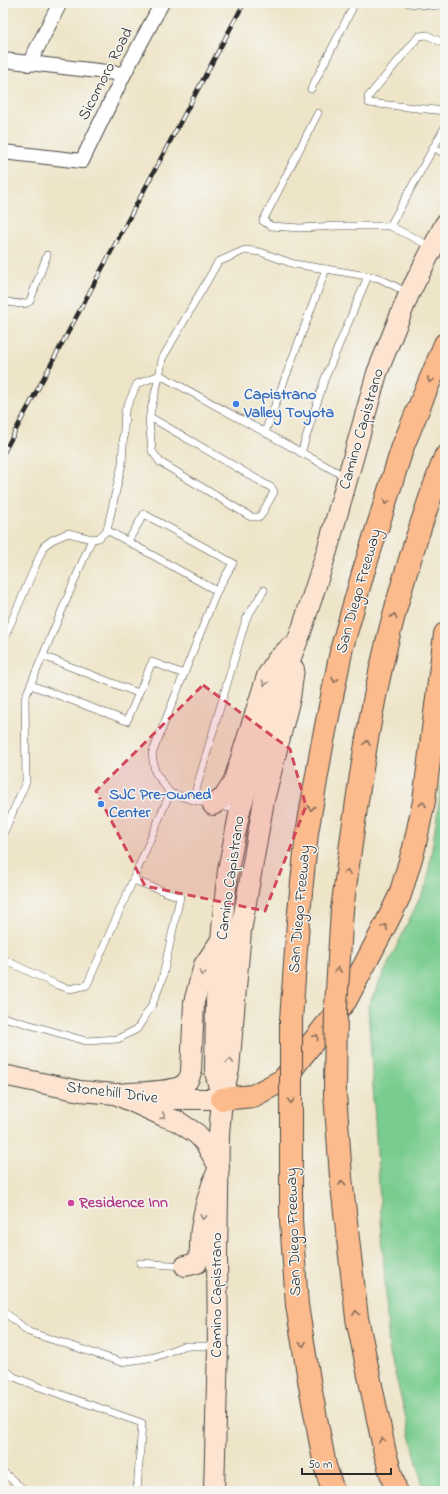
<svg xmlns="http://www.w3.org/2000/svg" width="448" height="1494" font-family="'Indie Flower',sans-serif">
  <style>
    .green { fill: #79cc8f; stroke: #527c5d }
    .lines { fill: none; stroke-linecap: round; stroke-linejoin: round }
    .service-casing { stroke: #484743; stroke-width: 8 }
    .minor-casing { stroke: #484743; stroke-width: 16 }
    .secondary-casing { stroke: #484743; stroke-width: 22 }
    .motorway-casing { stroke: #484743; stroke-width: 24 }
    .service { stroke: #fff; stroke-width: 7 }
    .minor { stroke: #fff; stroke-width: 14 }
    .secondary { stroke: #fde4d1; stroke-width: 20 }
    .motorway { stroke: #fbbb8d; stroke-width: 22 }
    .rail-casing { stroke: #2b2b2b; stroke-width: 4.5 }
    .rail { stroke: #f6f6f2; stroke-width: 3; stroke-dasharray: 9; stroke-linecap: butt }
    .motorway-bridge-casing { stroke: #484743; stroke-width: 24; stroke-linecap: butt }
    .motorway-bridge { stroke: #fbbb8d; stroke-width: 22 }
    .oneway { stroke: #896c57 }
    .oneway2 { stroke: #94887e }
    .marked { fill: #d1495b; fill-opacity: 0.2; stroke: #d1495b; stroke-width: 3; stroke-dasharray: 8 5; stroke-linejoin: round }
    .shop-dot { fill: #3f7fe0; stroke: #f6f6f2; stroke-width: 1.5 }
    .hotel-dot { fill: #d1479c; stroke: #f6f6f2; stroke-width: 1.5 }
    .labels { text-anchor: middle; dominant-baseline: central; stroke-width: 3; stroke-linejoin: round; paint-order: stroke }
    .street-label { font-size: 16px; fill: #2b2b2b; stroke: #f6f6f2 }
    .shop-label { font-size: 16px; font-weight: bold; fill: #366cbe; stroke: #f6f6f2; text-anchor: start }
    .hotel-label { font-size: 16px; font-weight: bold; fill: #b23c85; stroke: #f6f6f2; text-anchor: start }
  </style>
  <rect width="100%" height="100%" fill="#f6f6f2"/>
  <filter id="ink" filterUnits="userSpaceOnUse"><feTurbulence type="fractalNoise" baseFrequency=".025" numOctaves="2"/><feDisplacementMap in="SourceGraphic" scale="8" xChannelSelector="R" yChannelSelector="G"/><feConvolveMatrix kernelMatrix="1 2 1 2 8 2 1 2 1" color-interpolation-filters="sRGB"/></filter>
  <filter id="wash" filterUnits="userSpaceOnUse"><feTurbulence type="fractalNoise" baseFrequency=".012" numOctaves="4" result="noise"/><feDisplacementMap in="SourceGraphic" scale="16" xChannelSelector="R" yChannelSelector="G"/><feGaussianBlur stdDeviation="0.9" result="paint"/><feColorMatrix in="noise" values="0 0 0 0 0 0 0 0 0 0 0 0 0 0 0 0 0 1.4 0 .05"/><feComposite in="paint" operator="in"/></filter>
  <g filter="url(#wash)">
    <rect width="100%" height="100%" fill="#eee4c8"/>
    <polygon class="green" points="445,761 445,1491 424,1491 389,1349 368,1006 427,883"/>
  </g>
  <g filter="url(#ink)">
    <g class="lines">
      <defs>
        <g id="service">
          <polyline points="408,3 436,6 442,3"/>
          <polyline points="445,44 427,35 419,36 368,97 369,103 445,111"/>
          <polyline points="311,89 352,9 353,3"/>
          <polyline points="318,113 263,221 271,226 300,228 337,226 390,226"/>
          <polyline points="433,147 445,154"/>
          <polyline points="432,247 390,226 445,127"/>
          <path d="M3,301C11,302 23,307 30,301L47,255"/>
          <path d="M150,417L272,488L274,492L260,517H251L160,462L152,451L149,420C152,400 160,380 162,359L218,262L245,250L260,252L294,264L326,269"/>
          <polyline points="265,432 326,269 379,278 408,293"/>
          <polyline points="301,453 325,378 368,276"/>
          <polyline points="107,530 217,591 152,754 155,772 170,793 193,800 239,810"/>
          <polyline points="128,541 144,514 233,563 217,591"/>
          <polyline points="3,641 44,546 52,540 68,533 92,539 99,538 107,530 122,464 125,411 137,384 160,375 346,477"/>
          <polyline points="43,656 138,693"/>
          <polyline points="31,685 127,721 152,662 184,674"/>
          <polyline points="193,800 246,619 264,590"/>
          <polyline points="3,834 26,782 25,698 92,539"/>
          <polyline points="3,959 57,985 70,989 87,985 133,880"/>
          <polyline points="3,1017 86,1041 118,1039 137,1029 152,1005 162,980 180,897 133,880 170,793"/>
          <polyline points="140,1263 185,1266"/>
          <polyline points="3,1311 29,1332 121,1362 155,1357 183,1346 217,1346"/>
          <polyline points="3,1368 14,1377 37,1386 142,1423 137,1491"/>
          <polyline points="3,1472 25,1491"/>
        </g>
        <g id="minor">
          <polyline points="3,60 124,74"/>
          <polyline points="29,64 60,3"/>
          <polyline points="3,152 82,161 124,74 162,3"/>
        </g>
        <g id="secondary">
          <polyline points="213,805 224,797 233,783 267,676 276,661 289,648"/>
          <polyline points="3,1075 80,1091 128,1095"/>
          <path d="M115,1094L163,1116L177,1121L197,1134L205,1143L219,1167C210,1188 204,1207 201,1229C199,1240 202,1253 197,1263L185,1266"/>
          <path d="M117,1094C132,1092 172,1093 183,1085C188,1082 190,1077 191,1072L194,1002L204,965L221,940"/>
          <polyline points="158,1099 222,1099"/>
          <polyline points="222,1099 215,1072 216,1000 224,906 228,870 240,810 275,698 301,632 327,551 377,373 409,294 445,224"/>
          <polyline points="214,1491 218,1346 217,1257 219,1134 222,1099 229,1069 241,931 264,800 290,698 294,669"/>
        </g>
        <g id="motorway">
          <path d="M342,910C353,829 363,748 381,668C397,596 419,526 445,457"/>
          <polyline points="291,1020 298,922 307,833 322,746 342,647 363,573 403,446 445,344"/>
          <polyline points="335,1093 341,1177 357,1318 385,1453 396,1491"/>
          <polyline points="222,1099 253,1096 283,1080 346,1000 386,924 400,895 414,848 424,801 445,634"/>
          <polyline points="291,1147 291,1220 297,1305 310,1386 325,1466 333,1491"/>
        </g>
      </defs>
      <use href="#service" class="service-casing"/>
      <use href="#minor" class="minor-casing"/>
      <use href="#secondary" class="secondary-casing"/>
      <use href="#motorway" class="motorway-casing"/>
      <use href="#service" class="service"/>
      <use href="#minor" class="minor"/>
      <use href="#secondary" class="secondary"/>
      <use href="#motorway" class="motorway"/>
      <defs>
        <polyline id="rail" points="3,454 244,3"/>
      </defs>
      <use href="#rail" class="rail-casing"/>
      <use href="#rail" class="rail"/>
      <defs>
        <g id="motorway-bridge">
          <polyline points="291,1020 291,1147"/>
          <polyline points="335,1093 336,1006 342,910"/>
        </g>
      </defs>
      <use href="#motorway-bridge" class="motorway-bridge-casing"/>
      <use href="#motorway-bridge" class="motorway-bridge"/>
    </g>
    <defs><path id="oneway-chevron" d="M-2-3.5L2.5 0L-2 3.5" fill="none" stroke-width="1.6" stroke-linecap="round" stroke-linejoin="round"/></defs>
    <g class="oneway">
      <use href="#oneway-chevron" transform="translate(430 380) rotate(112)"/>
      <use href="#oneway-chevron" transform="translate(386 502) rotate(108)"/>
      <use href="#oneway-chevron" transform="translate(394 616) rotate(-76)"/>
      <use href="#oneway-chevron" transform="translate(335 680) rotate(101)"/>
      <use href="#oneway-chevron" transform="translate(367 743) rotate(-79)"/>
      <use href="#oneway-chevron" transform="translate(423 804) rotate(-80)"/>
      <use href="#oneway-chevron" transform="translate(311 808) rotate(100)"/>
      <use href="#oneway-chevron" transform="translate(347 872) rotate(-82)"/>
      <use href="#oneway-chevron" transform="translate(385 927) rotate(-62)"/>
      <use href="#oneway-chevron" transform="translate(338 970) rotate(-87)"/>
      <use href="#oneway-chevron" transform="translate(316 1037) rotate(-52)"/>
      <use href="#oneway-chevron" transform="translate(291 1101) rotate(90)"/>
      <use href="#oneway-chevron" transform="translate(342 1183) rotate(-96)"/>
      <use href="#oneway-chevron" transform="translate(356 1313) rotate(-98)"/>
      <use href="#oneway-chevron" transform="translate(303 1344) rotate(81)"/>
      <use href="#oneway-chevron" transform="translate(382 1440) rotate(-102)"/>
    </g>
    <g class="oneway2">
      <use href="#oneway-chevron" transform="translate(265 683) rotate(107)"/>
      <use href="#oneway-chevron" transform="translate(202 973) rotate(106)"/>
      <use href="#oneway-chevron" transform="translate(230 1061) rotate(-85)"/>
      <use href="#oneway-chevron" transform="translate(163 1116) rotate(22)"/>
      <use href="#oneway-chevron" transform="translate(203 1217) rotate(102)"/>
    </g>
  </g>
  <path class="marked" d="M203,685L290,749L306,806L265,911L145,886L96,791Z"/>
  <g class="shop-dot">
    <circle cx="236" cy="404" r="4"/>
    <circle cx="101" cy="804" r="4"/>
  </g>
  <circle class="hotel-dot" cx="71" cy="1203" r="4"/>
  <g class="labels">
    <g class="street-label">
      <text transform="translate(106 74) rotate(-63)">Sicomoro Road</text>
      <text transform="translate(362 429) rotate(-74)">Camino Capistrano</text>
      <text transform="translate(359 591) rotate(-74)">San Diego Freeway</text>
      <text transform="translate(231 878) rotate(-82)">Camino Capistrano</text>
      <text transform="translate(300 909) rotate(-85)">San Diego Freeway</text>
      <text transform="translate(112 1093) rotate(7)">Stonehill Drive</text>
      <text transform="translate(294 1232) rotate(-92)">San Diego Freeway</text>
      <text transform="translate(217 1295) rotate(-90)">Camino Capistrano</text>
    </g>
    <g class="shop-label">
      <text x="244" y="395">Capistrano<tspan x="244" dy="18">Valley Toyota</tspan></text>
      <text x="109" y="795">SJC Pre-Owned<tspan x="109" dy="18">Center</tspan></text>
    </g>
    <g class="hotel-label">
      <text x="79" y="1203">Residence Inn</text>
    </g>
  </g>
  <rect width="448" height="1494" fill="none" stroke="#f6f6f2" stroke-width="16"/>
  <path d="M302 1468v6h89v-6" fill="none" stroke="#2b2b2b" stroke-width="2"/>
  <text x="308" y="1468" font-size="12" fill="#2b2b2b" stroke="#f6f6f2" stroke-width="3" paint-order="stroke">50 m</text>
</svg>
